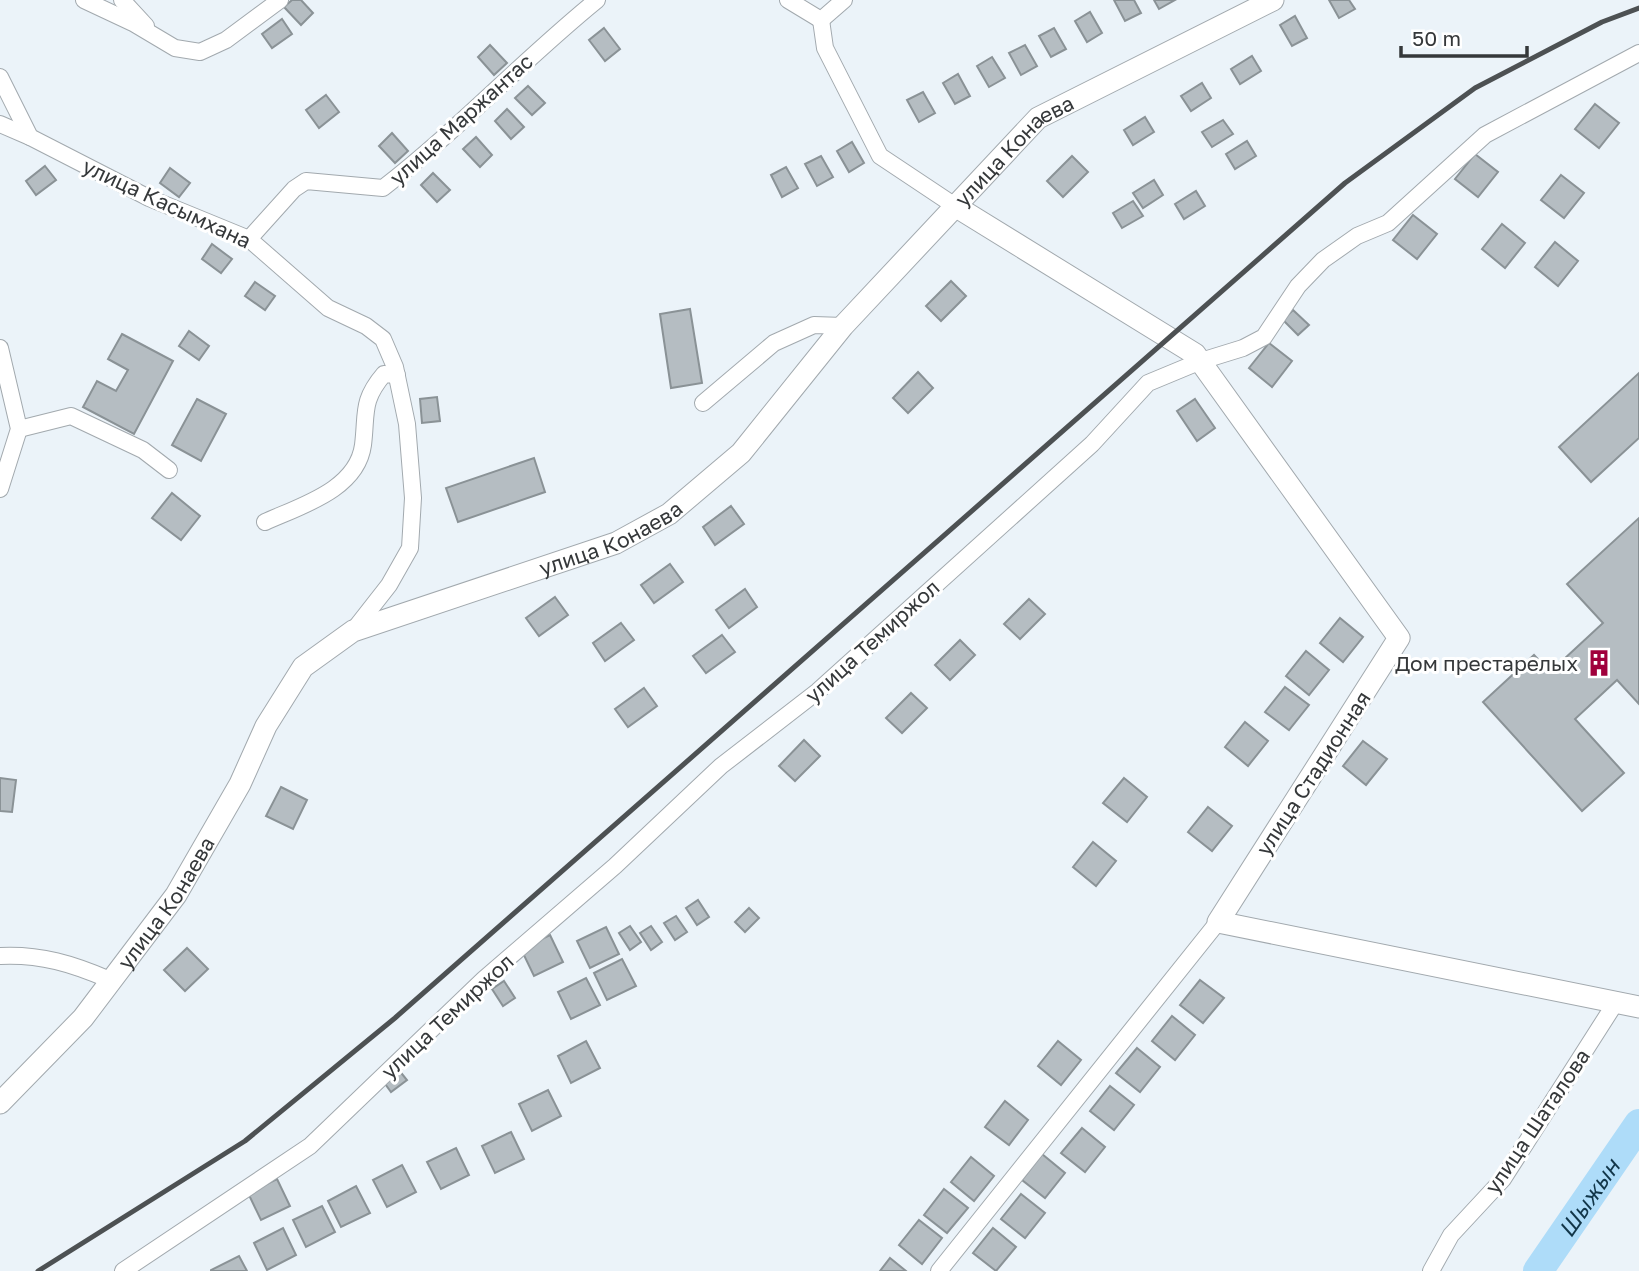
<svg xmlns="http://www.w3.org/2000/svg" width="1639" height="1271" font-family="'Golos Text',sans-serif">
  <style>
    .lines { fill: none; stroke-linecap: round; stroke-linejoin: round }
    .river { stroke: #aedcf9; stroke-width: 30 }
    .building { fill: #b5bdc2; stroke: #8a9296; stroke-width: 2 }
    .minor-casing { stroke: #a2a9ae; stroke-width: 18 }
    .tertiary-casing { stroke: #a2a9ae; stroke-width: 23 }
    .minor { stroke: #fff; stroke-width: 16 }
    .tertiary { stroke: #fff; stroke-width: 21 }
    .rail { stroke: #4d5153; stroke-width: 5 }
    .labels { text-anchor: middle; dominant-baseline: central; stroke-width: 6; stroke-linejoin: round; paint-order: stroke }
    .street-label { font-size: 21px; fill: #35383a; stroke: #fff }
    .poi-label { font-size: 21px; fill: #35383a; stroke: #fff; text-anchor: end }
    .water-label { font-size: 23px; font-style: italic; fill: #123649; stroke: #fff }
  </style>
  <rect width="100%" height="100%" fill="#ebf3f9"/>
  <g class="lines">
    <path class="river" id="s1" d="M1538,1271L1639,1124"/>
  </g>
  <g class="building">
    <polygon points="292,0 301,0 313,13 301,25 284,7"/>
    <polygon points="1114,0 1134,0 1141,13 1125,21"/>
    <polygon points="1154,0 1175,0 1159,9"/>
    <polygon points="1329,0 1349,0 1355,9 1339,18"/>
    <polygon points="1090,12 1102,33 1087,42 1075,21"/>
    <polygon points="1295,16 1307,38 1292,46 1280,25"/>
    <polygon points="282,19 292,34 272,48 262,34"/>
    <polygon points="604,28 620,49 605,61 589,40"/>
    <polygon points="1054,28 1066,49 1051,57 1039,36"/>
    <polygon points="490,45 507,63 494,75 478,57"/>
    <polygon points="1025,45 1037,66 1021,75 1009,53"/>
    <polygon points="1252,56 1261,71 1240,84 1231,69"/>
    <polygon points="992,57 1005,78 989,87 977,66"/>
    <polygon points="958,74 970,96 955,104 943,83"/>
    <polygon points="1202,83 1211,98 1191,111 1181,96"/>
    <polygon points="528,86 545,103 532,115 515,98"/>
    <polygon points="923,92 935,113 919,122 907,100"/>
    <polygon points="326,95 339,112 319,128 306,110"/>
    <polygon points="1595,104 1619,123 1599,148 1575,129"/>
    <polygon points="507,109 524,127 511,139 495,121"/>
    <polygon points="1145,117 1154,132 1133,145 1124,130"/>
    <polygon points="1223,120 1233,134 1212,147 1202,132"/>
    <polygon points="392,133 408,151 395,163 379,146"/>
    <polygon points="476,137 492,155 480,167 463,149"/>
    <polygon points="1247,141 1256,156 1235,169 1226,154"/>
    <polygon points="852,142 864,163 849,172 837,151"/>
    <polygon points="1475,154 1498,172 1478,197 1455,179"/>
    <polygon points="821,156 833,177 817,186 805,164"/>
    <polygon points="1072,156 1088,172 1063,197 1047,181"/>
    <polygon points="45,166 56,180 36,195 26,181"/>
    <polygon points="786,167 798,188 782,197 771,175"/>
    <polygon points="170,168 190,183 179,197 160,183"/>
    <polygon points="433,173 450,190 437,202 421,185"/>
    <polygon points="1561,175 1584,193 1564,218 1541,200"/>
    <polygon points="1154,180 1163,195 1143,208 1133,193"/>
    <polygon points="1196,191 1205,206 1184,219 1175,204"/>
    <polygon points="1133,201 1143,216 1122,228 1113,213"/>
    <polygon points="1413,215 1437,234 1417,259 1393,240"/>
    <polygon points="1502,224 1525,243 1505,268 1482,249"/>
    <polygon points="1555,242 1578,261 1558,286 1535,267"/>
    <polygon points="212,244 232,259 221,273 202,259"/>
    <polygon points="951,281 966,296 941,321 926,306"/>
    <polygon points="255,282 275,296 265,310 245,296"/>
    <polygon points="690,309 702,383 671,388 660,314"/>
    <polygon points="1293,310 1309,325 1298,335 1283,320"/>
    <polygon points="189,331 209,346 199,360 179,346"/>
    <polygon points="122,334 173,361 134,434 83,407 97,381 116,391 128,370 108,359"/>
    <polygon points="1269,343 1292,361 1272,387 1249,368"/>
    <polygon points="918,372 933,388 908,413 893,398"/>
    <polygon points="1639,373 1639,438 1591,482 1559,447"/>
    <polygon points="437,397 440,421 422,423 420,399"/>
    <polygon points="197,399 226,414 201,461 172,445"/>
    <polygon points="1195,399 1215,428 1197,441 1177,411"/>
    <polygon points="534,458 545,492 458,522 446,488"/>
    <polygon points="172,493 200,516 181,540 152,518"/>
    <polygon points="731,506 744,524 715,545 703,527"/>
    <polygon points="1639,518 1639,704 1617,680 1575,719 1624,773 1582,811 1483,702 1534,655 1550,672 1603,623 1567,584"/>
    <polygon points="670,564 683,582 654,603 641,585"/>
    <polygon points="745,589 757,607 729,628 716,610"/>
    <polygon points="555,597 568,615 539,636 526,618"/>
    <polygon points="1029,599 1045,614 1020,639 1004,624"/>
    <polygon points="1340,618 1363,637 1343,662 1320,643"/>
    <polygon points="621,623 634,640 605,661 593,643"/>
    <polygon points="722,635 735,652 706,673 693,656"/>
    <polygon points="960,640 975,655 950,680 935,665"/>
    <polygon points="1306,651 1329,670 1309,695 1286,676"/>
    <polygon points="1285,687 1309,705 1289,730 1265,712"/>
    <polygon points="644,688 657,706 628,727 615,709"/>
    <polygon points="911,693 927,708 902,733 886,718"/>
    <polygon points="1245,722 1268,741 1248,766 1225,747"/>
    <polygon points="804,740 820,756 795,781 779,766"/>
    <polygon points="1363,741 1387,759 1366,785 1343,766"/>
    <polygon points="0,778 16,780 12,812 0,811"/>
    <polygon points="1124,778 1147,797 1127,822 1103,803"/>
    <polygon points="281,787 307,800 293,829 266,816"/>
    <polygon points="1208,807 1232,826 1212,851 1188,832"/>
    <polygon points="1093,842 1116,861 1096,886 1073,867"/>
    <polygon points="698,900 709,917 697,925 686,908"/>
    <polygon points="749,908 759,918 745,932 735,922"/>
    <polygon points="676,916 687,932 675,940 664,923"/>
    <polygon points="630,926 641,942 630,950 619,933"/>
    <polygon points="651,926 662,942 651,950 640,933"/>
    <polygon points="606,927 619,954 590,968 577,941"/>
    <polygon points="550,935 563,962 534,976 521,949"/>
    <polygon points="187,948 208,969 185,991 164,970"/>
    <polygon points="622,959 636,986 607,1000 594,973"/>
    <polygon points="586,978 600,1005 571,1019 558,992"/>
    <polygon points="1200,980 1224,998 1203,1023 1180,1005"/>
    <polygon points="504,981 515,998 503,1006 492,989"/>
    <polygon points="1172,1016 1195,1035 1175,1060 1152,1041"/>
    <polygon points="586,1041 600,1068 571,1083 558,1056"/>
    <polygon points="1058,1041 1081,1060 1061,1085 1038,1066"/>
    <polygon points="1137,1048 1160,1067 1140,1092 1116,1073"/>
    <polygon points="398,1069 407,1080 391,1092 383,1081"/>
    <polygon points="1110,1086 1134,1105 1114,1130 1090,1111"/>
    <polygon points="548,1090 561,1116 532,1131 519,1104"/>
    <polygon points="1005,1101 1028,1120 1009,1145 985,1127"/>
    <polygon points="1082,1128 1105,1147 1085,1172 1061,1153"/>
    <polygon points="511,1132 524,1159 495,1173 482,1146"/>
    <polygon points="456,1148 469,1175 441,1189 427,1162"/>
    <polygon points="1042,1154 1065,1173 1045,1198 1022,1180"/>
    <polygon points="971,1157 994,1176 974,1201 951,1182"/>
    <polygon points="402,1165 416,1192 387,1207 373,1180"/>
    <polygon points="277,1179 290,1206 261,1220 248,1193"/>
    <polygon points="356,1186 370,1213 341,1227 328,1201"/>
    <polygon points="944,1189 968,1208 947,1233 924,1215"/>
    <polygon points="1021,1194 1045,1213 1025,1238 1001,1219"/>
    <polygon points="322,1206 335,1232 306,1247 293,1220"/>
    <polygon points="919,1220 942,1238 922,1264 899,1245"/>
    <polygon points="283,1228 296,1255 267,1270 254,1243"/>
    <polygon points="993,1228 1016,1247 996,1271 973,1253"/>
    <polygon points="239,1256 247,1271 211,1271 211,1270"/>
    <polygon points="890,1258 906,1271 880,1271"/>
  </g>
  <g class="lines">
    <defs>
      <g id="minor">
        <polyline points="84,0 133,23 175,48 200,52 226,40 280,0"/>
        <polyline points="122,0 146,26"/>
        <polyline points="788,0 821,20 844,0"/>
        <polyline points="821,20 825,48 880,156 955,206"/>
        <polyline points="0,77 30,137 149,198 249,239 328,308 366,326 383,339 395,367 407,424 413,498 410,548 389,585 353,631"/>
        <polyline points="0,124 30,137"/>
        <path d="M249,239L294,189L306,181L383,188C458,130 523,60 597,0"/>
        <polyline points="0,348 19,429 0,489"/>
        <polyline points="703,403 774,343 814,325 843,326"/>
        <polyline points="19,429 71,416 143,450 169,470"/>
        <path d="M265,522C300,506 357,490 363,445C367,413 361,401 384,374L397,375"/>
        <path d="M0,956C41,954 73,964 110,980"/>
        <polyline points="123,1271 310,1146 484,979 615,866 721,766 818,691 1092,444 1148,383 1201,361 1243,348 1264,337 1298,286 1323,260 1357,236 1388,223 1485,135 1639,53"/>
        <polyline points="939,1271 1218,922"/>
        <polyline points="1431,1271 1451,1235 1503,1179 1616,1002"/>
      </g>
      <g id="tertiary">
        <polyline points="955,206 1195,354 1399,638 1218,922 1639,1007"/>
        <path id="s2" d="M0,1103L83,1018L176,895L240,784L266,726L303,667L353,631L616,543L669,514L741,453L843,326L1038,118L1273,0"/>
      </g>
    </defs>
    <use href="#minor" class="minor-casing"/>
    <use href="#tertiary" class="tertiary-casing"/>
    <use href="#minor" class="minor"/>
    <use href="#tertiary" class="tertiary"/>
    <polyline class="rail" points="38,1271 245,1141 395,1018 1345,183 1475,88 1602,22 1639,8"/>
  </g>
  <defs>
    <symbol id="building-bare" viewBox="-9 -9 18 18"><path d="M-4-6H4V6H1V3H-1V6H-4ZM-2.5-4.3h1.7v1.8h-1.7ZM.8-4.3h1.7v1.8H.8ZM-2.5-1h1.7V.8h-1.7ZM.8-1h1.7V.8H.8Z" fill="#a0003c" stroke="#fff" stroke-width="2.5" paint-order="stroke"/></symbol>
  </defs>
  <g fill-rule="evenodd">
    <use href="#building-bare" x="1580" y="644" width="38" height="38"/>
  </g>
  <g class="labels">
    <g class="street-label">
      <text transform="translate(461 119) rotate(-42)">улица Маржантас</text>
      <text stroke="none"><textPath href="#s2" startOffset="1437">улица Конаева</textPath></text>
      <text transform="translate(167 203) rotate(25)">улица Касымхана</text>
      <text stroke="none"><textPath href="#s2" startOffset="870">улица Конаева</textPath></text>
      <text transform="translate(872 641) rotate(-42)">улица Темиржол</text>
      <text transform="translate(1313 773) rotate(-57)">улица Стадионная</text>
      <text stroke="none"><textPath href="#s2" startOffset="261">улица Конаева</textPath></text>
      <text transform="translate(447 1016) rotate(-43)">улица Темиржол</text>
      <text transform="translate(1537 1121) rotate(-56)">улица Шаталова</text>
    </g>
    <g class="poi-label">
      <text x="1578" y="663">Дом престарелых</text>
    </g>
    <g class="water-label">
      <text stroke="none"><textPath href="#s1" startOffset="89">Шыжын</textPath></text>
    </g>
  </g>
  <path d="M1401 46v10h126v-10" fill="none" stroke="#35383a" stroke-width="3.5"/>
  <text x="1412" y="46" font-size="21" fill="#35383a" stroke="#ffffff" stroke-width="5" paint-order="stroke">50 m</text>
</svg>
